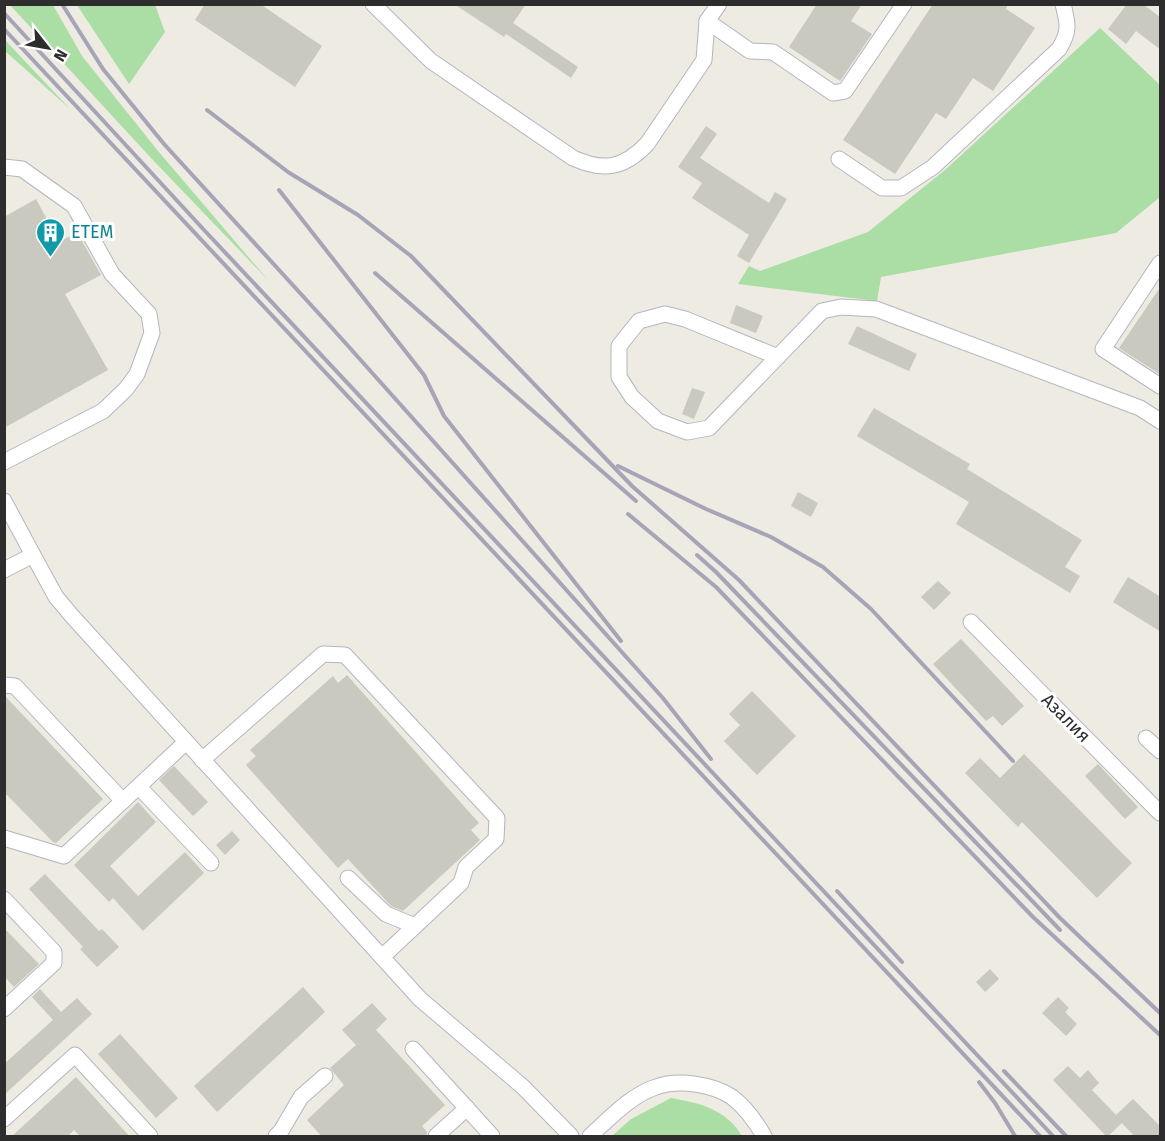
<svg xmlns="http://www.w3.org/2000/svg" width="1165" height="1141" font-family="'Fira Sans',sans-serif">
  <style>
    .green { fill: #aadea4 }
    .building { fill: #c9c9c0 }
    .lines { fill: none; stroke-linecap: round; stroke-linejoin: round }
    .minor-casing { stroke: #b5b5bf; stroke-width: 17 }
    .minor { stroke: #fff; stroke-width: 15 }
    .rail { stroke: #a6a4b6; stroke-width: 4 }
    .labels { text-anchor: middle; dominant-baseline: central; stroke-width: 6; stroke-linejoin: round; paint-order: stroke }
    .culture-label { font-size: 18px; fill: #0d838f; stroke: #fff; text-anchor: start }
    .street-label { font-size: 18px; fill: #2d2d2d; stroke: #fff }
  </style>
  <rect width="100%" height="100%" fill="#edebe2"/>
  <g class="green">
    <polygon points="10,5 53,5 82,56 158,151 268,280 151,158"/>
    <polygon points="77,5 155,5 165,32 129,84"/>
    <polygon points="1100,28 1160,85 1160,197 1116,233 881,277 877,301 738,284 749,266 760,271 868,232 945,170"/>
    <polygon points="5,40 70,109 5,51"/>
    <path d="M671,1098C699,1103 726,1109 742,1136H612L631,1119Z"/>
  </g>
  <g class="building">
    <polygon points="205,4 260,4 322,46 295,87 195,20"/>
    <polygon points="454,4 526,4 513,23 578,67 571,78 506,34 504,37"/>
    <polygon points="817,4 862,4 851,21 872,34 840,81 789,47"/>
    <polygon points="933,4 1008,4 1006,9 1035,28 993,91 973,78 946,119 936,113 895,174 843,140"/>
    <polygon points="1127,4 1143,4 1161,18 1161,50 1136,31 1126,44 1108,29"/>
    <polygon points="706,126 717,134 700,158 769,203 775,192 787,199 749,263 737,256 749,235 692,198 702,183 678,167"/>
    <polygon points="36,199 59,242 77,232 101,275 65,294 108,370 4,428 4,217"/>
    <polygon points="1161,286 1161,375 1119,348"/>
    <polygon points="736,305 763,316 756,333 730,323"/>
    <polygon points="857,326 917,354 909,371 848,344"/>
    <polygon points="692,388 705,392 694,419 682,414"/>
    <polygon points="874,408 970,464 967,469 1082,540 1065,567 1080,576 1070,593 956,524 969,502 857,436"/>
    <polygon points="798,492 818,503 811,517 791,506"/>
    <polygon points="1128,577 1161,597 1161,632 1113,602"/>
    <polygon points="938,581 951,593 934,610 921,597"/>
    <polygon points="961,639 1024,706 1002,726 993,716 986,721 933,664"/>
    <polygon points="347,675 479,823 471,830 480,840 403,911 391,906 348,859 338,868 246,765 256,756 250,750 333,676 338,683"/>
    <polygon points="752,691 796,736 757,775 724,741 740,725 729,714"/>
    <polygon points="4,695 103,799 56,843 53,842 4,792"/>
    <polygon points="1024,754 1132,863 1097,898 1022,822 1018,827 965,773 980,758 1000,778"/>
    <polygon points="1098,764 1138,807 1125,819 1085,776"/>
    <polygon points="174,766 208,802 193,816 159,780"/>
    <polygon points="138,802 156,822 110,866 138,896 185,852 204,873 143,931 113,898 109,902 74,865"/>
    <polygon points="232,831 240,840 225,855 216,845"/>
    <polygon points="45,874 99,931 102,929 119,947 97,967 80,949 83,947 29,889"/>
    <polygon points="4,928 39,964 14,987 4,976"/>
    <polygon points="990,969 999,979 985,992 976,982"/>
    <polygon points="303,987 325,1012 217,1112 194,1086"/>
    <polygon points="40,989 61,1012 77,998 92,1014 4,1095 4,1064 53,1020 32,997"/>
    <polygon points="1058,997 1069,1008 1065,1012 1077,1024 1066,1036 1042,1013"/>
    <polygon points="372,1003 387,1019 376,1030 445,1105 422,1126 427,1132 426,1137 322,1137 307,1120 344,1085 330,1068 356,1045 342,1030"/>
    <polygon points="120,1034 178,1098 156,1118 98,1054"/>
    <polygon points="1068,1066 1080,1078 1088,1070 1099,1083 1092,1090 1116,1115 1133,1099 1161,1127 1161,1137 1135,1137 1122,1123 1107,1137 1053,1080"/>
    <polygon points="76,1077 130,1137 81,1137 74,1130 67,1137 11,1137"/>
  </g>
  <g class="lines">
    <defs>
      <g id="minor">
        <path d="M373,4L431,61L573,158C604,172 624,168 647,144L704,60L707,21L719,4"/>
        <polyline points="707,21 750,51 773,52 833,93 845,91 904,4"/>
        <path d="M839,159L882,188H901L933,167L1059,49C1070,31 1068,24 1063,4"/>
        <polyline points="4,167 22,169 74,206 112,274 149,314 152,333 137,374 126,389 103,411 4,462"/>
        <polyline points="1160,263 1103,349 1160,386"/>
        <polyline points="778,357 685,319 665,314 639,321 619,346 619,377 632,397 658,421 687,432 709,428 822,311 841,307 876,309 1140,408 1160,421"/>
        <polyline points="4,501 33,555 4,570"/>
        <polyline points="33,555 56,597 72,616 420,999 523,1087 571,1136"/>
        <polyline points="971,622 1160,813"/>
        <polyline points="4,685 15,686 123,801"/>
        <polyline points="1146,738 1160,751"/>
        <polyline points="202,760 323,654 345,655 497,818 496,839 466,867 461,883 382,957"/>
        <polyline points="139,787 211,863"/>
        <polyline points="4,838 64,856 186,742"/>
        <polyline points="348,878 386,914 415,926"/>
        <polyline points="4,899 54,952 54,963 4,1009"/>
        <polyline points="413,1049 492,1136"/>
        <polyline points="4,1119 75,1055 150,1136"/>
        <polyline points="276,1136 281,1131 301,1097 325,1076"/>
        <polyline points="436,1136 467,1108"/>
        <path d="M590,1136C609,1119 631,1095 656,1087C679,1079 712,1084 732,1097C745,1107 756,1122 764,1136"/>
      </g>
    </defs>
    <use href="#minor" class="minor-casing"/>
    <use href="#minor" class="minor"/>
    <g class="rail">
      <polyline points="62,4 103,69 164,144 332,328 662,697 711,759"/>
      <polyline points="4,13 205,231 1053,1136"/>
      <polyline points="4,29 1040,1136"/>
      <polyline points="207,110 288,172 358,215 411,256 632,486 739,580 1060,918 1160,1013"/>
      <polyline points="279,190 424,375 444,416 621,641"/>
      <polyline points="375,273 636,501"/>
      <polyline points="618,466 706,509 771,537 823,567 871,609 1013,761"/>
      <polyline points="628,514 716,587 1033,917 1160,1035"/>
      <polyline points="697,555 716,572 1060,930"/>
      <polyline points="837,891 902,962"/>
      <polyline points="1004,1071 1066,1136"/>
      <polyline points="979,1082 995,1103 1015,1136"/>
    </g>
  </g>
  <defs>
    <symbol id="building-pin" viewBox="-11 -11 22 30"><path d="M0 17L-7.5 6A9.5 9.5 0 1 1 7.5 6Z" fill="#0f9aa8" stroke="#fff"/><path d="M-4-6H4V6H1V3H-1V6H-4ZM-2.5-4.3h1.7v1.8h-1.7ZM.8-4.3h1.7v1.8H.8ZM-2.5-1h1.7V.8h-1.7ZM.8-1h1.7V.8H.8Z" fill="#fff"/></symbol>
  </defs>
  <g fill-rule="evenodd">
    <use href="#building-pin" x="34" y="216" width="33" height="45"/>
  </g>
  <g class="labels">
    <g class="culture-label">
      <text x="71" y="232">ЕТЕМ</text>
    </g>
    <g class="street-label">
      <text transform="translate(1066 718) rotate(45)">Азалия</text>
    </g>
  </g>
  <rect width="1165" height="1141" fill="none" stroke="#2d2d2d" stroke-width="12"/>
  <g transform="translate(48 48) rotate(121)" stroke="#ffffff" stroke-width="4.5" paint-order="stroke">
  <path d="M0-4.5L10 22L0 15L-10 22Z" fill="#2d2d2d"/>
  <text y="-9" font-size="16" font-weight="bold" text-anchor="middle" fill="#2d2d2d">N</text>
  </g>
</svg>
